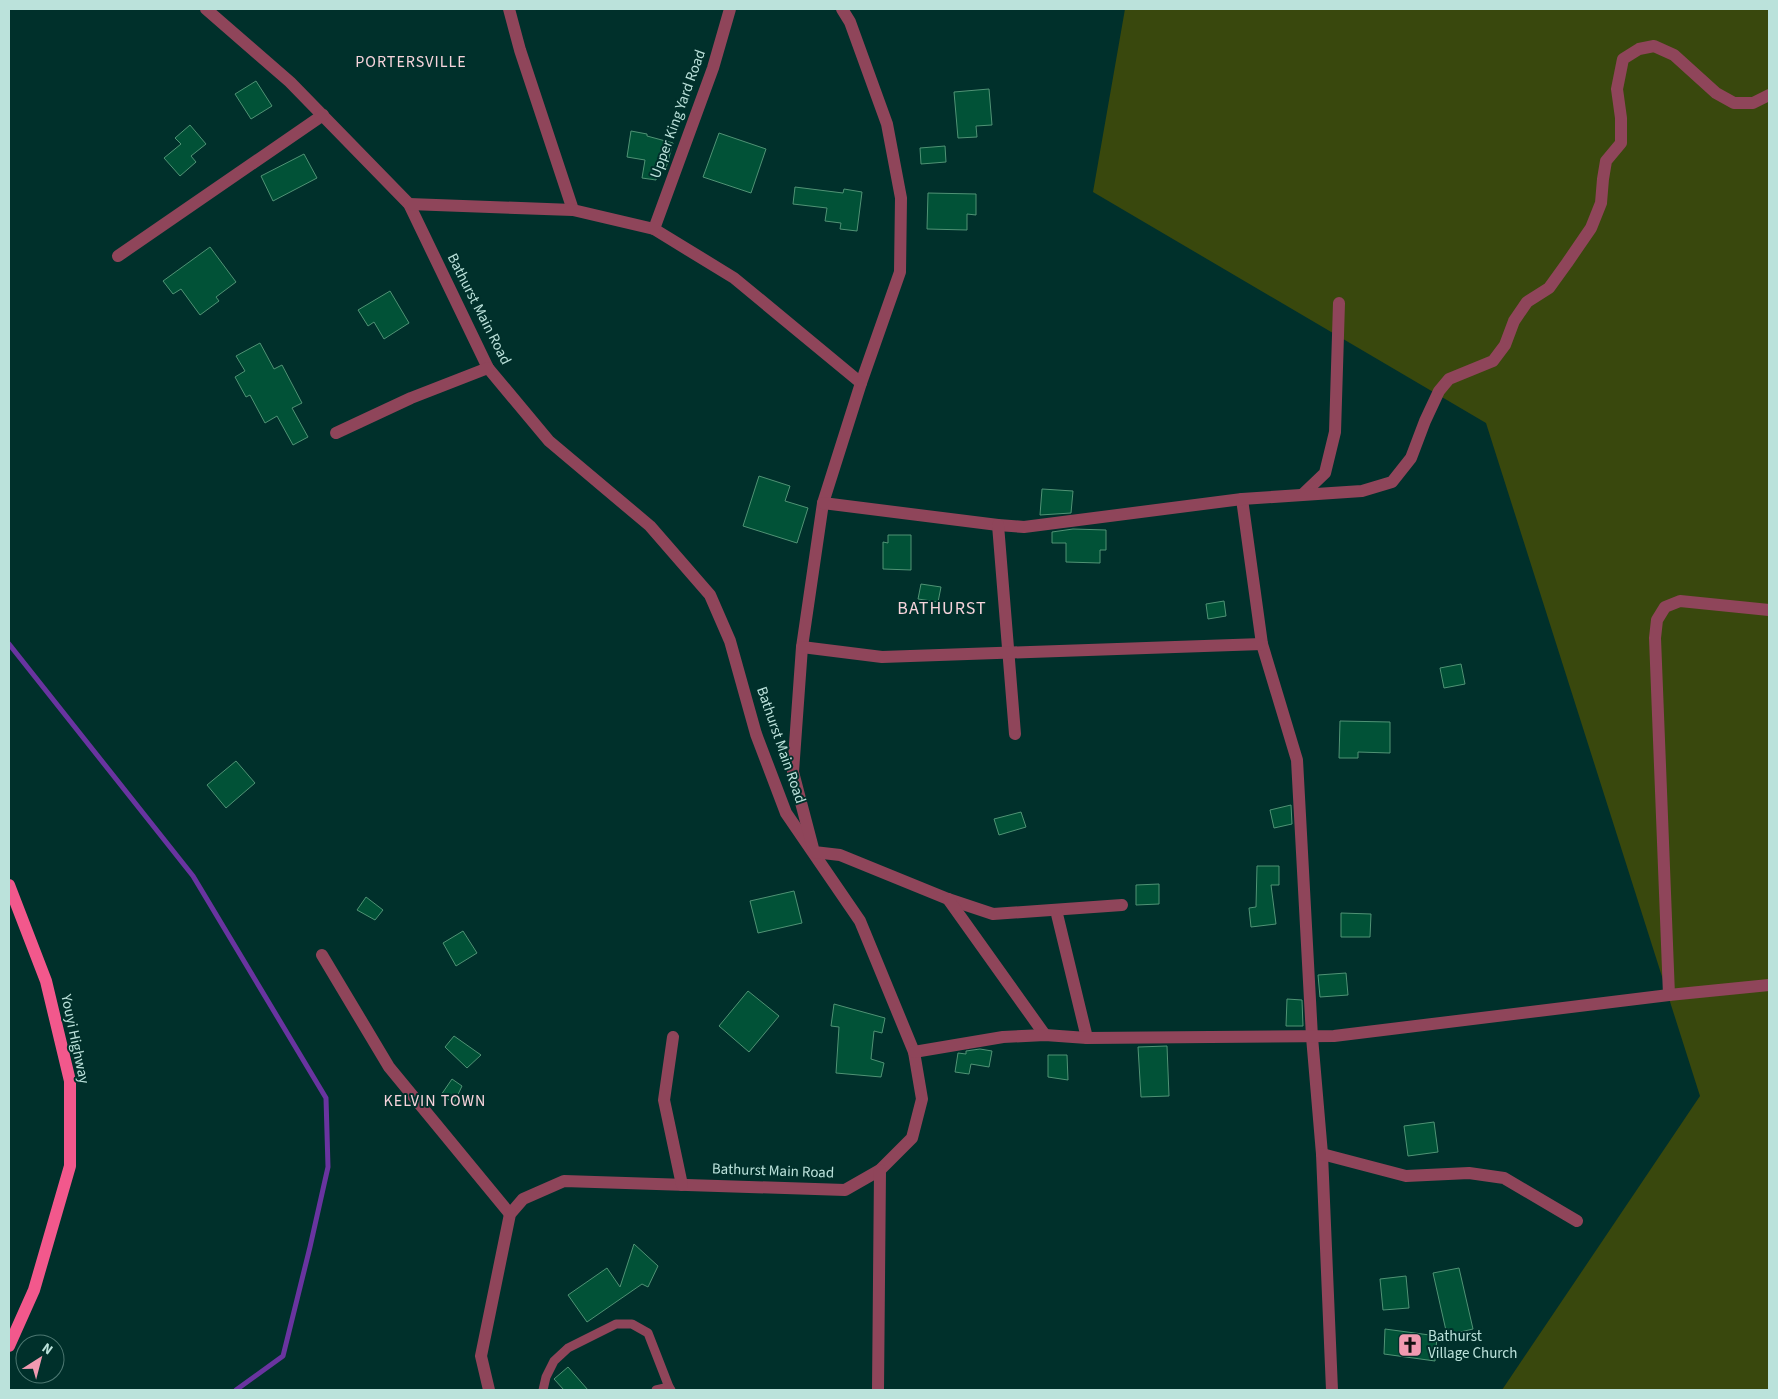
<svg xmlns="http://www.w3.org/2000/svg" width="1778" height="1399" font-family="'Source Sans 3',sans-serif">
  <style>
    .green { fill: #39480d }
    .lines { fill: none; stroke-linecap: round; stroke-linejoin: round }
    .stream { stroke: #6934a0; stroke-width: 5 }
    .building { fill: #015237; stroke: #509375 }
    .service { stroke: #8f455a; stroke-width: 9 }
    .minor { stroke: #8f455a; stroke-width: 12 }
    .primary { stroke: #f2588c; stroke-width: 12 }
    .labels { text-anchor: middle; dominant-baseline: central; stroke-width: 4; stroke-linejoin: round; paint-order: stroke }
    .street-label { font-size: 15px; fill: #bbe2db; stroke: #00302b }
    .poi-label { font-size: 15px; fill: #bbe2db; stroke: #00302b; text-anchor: start }
    .neighbourhood-label { font-size: 16px; letter-spacing: 1px; fill: #f7d4dc; stroke: #00302b }
    .quarter-label { font-size: 18px; letter-spacing: 1px; fill: #f7d4dc; stroke: #00302b }
  </style>
  <rect width="100%" height="100%" fill="#00302b"/>
  <polygon class="green" points="1125,9 1769,9 1769,1390 1502,1390 1700,1096 1486,423 1093,192"/>
  <g class="lines">
    <polyline class="stream" points="9,644 193,876 326,1098 328,1167 310,1247 283,1356 236,1390"/>
  </g>
  <g class="building">
    <polygon points="256,81 272,106 251,119 235,94"/>
    <polygon points="989,89 992,125 976,126 977,137 958,138 954,92"/>
    <polygon points="190,125 206,144 191,156 196,162 180,176 164,158 181,144 175,138"/>
    <polygon points="631,131 647,134 647,136 673,143 666,168 658,166 656,180 642,178 645,160 627,157"/>
    <polygon points="719,133 766,149 751,193 703,177"/>
    <polygon points="945,146 946,162 921,164 920,148"/>
    <polygon points="304,154 317,178 273,201 261,176"/>
    <polygon points="795,187 843,193 844,189 862,192 857,231 840,229 841,223 825,221 827,208 793,204"/>
    <polygon points="928,193 976,194 976,215 967,214 967,230 927,229"/>
    <polygon points="210,247 236,282 216,297 219,301 200,315 181,289 173,294 163,281"/>
    <polygon points="390,291 409,323 384,339 374,322 368,326 358,310"/>
    <polygon points="260,343 274,369 282,365 302,403 292,408 308,437 293,445 277,416 265,423 250,395 246,397 235,377 245,371 236,356"/>
    <polygon points="759,476 790,486 785,501 808,508 797,543 743,526"/>
    <polygon points="1042,489 1073,491 1071,513 1040,515"/>
    <polygon points="1073,529 1106,530 1106,550 1100,550 1100,563 1066,562 1066,543 1052,543 1052,532"/>
    <polygon points="888,535 911,535 911,570 883,569 883,542 888,543"/>
    <polygon points="921,584 941,587 938,602 918,599"/>
    <polygon points="1224,601 1226,616 1208,619 1206,604"/>
    <polygon points="1461,664 1465,684 1444,688 1440,668"/>
    <polygon points="1340,721 1390,722 1390,753 1358,752 1358,758 1339,758"/>
    <polygon points="236,761 255,783 226,808 207,785"/>
    <polygon points="1291,805 1292,824 1274,828 1270,810"/>
    <polygon points="1021,812 1026,827 999,835 994,819"/>
    <polygon points="1257,866 1279,866 1279,885 1271,885 1276,924 1251,927 1249,908 1256,907"/>
    <polygon points="1159,884 1159,904 1136,905 1136,885"/>
    <polygon points="794,891 802,923 758,933 750,901"/>
    <polygon points="366,897 383,910 375,920 357,910"/>
    <polygon points="1341,913 1371,914 1370,937 1341,937"/>
    <polygon points="463,931 477,953 456,966 443,943"/>
    <polygon points="1346,973 1348,995 1320,997 1318,975"/>
    <polygon points="748,991 779,1016 749,1052 719,1026"/>
    <polygon points="1287,999 1302,1000 1303,1026 1286,1026"/>
    <polygon points="834,1004 885,1018 882,1033 874,1031 871,1059 884,1063 881,1077 836,1073 839,1027 831,1026"/>
    <polygon points="454,1036 481,1055 467,1068 445,1047"/>
    <polygon points="1167,1046 1169,1096 1141,1097 1138,1047"/>
    <polygon points="980,1049 992,1051 989,1067 971,1064 969,1074 955,1072 958,1053 966,1054 966,1051"/>
    <polygon points="1048,1055 1067,1055 1068,1080 1048,1077"/>
    <polygon points="452,1079 462,1086 454,1103 441,1095"/>
    <polygon points="1434,1122 1438,1152 1408,1156 1404,1126"/>
    <polygon points="634,1244 658,1266 648,1287 642,1284 587,1322 568,1295 607,1268 620,1287"/>
    <polygon points="1459,1268 1473,1329 1447,1335 1433,1273"/>
    <polygon points="1406,1276 1409,1308 1383,1310 1380,1279"/>
    <polygon points="1385,1329 1437,1336 1435,1361 1384,1354"/>
    <polygon points="568,1367 588,1390 564,1390 554,1379"/>
  </g>
  <g class="lines">
    <g class="service">
      <polyline points="543,1390 546,1377 554,1361 568,1348 616,1324 632,1324 648,1333 669,1387"/>
      <polyline points="656,1390 669,1387 671,1390"/>
    </g>
    <g class="minor">
      <polyline points="206,9 290,82 409,204 488,368 549,441 650,526 710,595 730,641 756,734 786,813 860,921 914,1052 922,1099 912,1138 880,1170 845,1190 564,1181 523,1199 510,1214 481,1356 489,1390"/>
      <polyline points="509,9 520,50 573,210"/>
      <polyline points="842,9 850,22 887,124 901,198 900,272 861,383 823,503 802,647 793,772 814,852 840,855 948,899 993,914 1122,905"/>
      <polyline points="409,204 573,210 654,229 734,278 861,383"/>
      <polyline points="654,229 713,68 730,9"/>
      <polyline points="118,256 323,115"/>
      <polyline points="336,433 411,398 488,368"/>
      <polyline points="1303,494 1325,473 1335,432 1339,303"/>
      <polyline points="1242,499 1262,644 1297,760 1312,1037 1322,1154 1332,1390"/>
      <polyline points="823,503 998,525 1024,527 1242,499 1362,491 1392,482 1411,458 1425,421 1439,391 1449,379 1493,361 1505,345 1514,321 1527,302 1549,288 1567,263 1591,228 1601,203 1603,179 1606,161 1621,143 1621,118 1617,89 1623,59 1639,49 1654,46 1674,55 1716,93 1734,103 1753,103 1769,95"/>
      <polyline points="998,525 1015,734"/>
      <polyline points="802,647 882,657 1262,644"/>
      <polyline points="948,899 1045,1035"/>
      <polyline points="1056,910 1087,1038"/>
      <polyline points="322,955 389,1067 510,1214"/>
      <polyline points="1669,995 1655,638 1657,620 1665,607 1680,601 1769,610"/>
      <polyline points="673,1037 664,1100 682,1185"/>
      <polyline points="914,1052 1003,1037 1045,1035 1087,1038 1334,1036 1669,995 1769,985"/>
      <polyline points="1322,1154 1406,1176 1469,1173 1504,1178 1577,1221"/>
      <polyline points="878,1390 880,1170"/>
    </g>
    <polyline class="primary" points="9,885 46,981 70,1081 70,1166 34,1290 9,1346"/>
  </g>
  <defs>
    <symbol id="church-square" viewBox="-11 -11 22 22"><rect x="-9" y="-9" width="18" height="18" rx="4" fill="#f19ab1" stroke="#00302b"/><path d="M-1.2-6h2.4v3.5h3.3v2.4h-3.3V6h-2.4V-.1h-3.3v-2.4h3.3Z" fill="#111"/></symbol>
  </defs>
  <g fill-rule="evenodd">
    <use href="#church-square" x="1396" y="1331" width="28" height="28"/>
  </g>
  <g class="labels">
    <g class="street-label">
      <text transform="translate(678 114) rotate(-70)">Upper King Yard Road</text>
      <text transform="translate(479 309) rotate(63)">Bathurst Main Road</text>
      <text transform="translate(781 745) rotate(71)">Bathurst Main Road</text>
      <text transform="translate(75 1039) rotate(78)">Youyi Highway</text>
      <text transform="translate(773 1171) rotate(2)">Bathurst Main Road</text>
    </g>
    <g class="poi-label">
      <text x="1428" y="1336">Bathurst<tspan x="1428" dy="17">Village Church</tspan></text>
    </g>
    <g class="neighbourhood-label">
      <text x="411" y="62">PORTERSVILLE</text>
      <text x="435" y="1101">KELVIN TOWN</text>
    </g>
    <g class="quarter-label">
      <text x="942" y="608">BATHURST</text>
    </g>
  </g>
  <rect width="1778" height="1399" fill="none" stroke="#bbe2db" stroke-width="20"/>
  <g transform="translate(40 1359) rotate(36)"><circle r="24" fill="#00302b" stroke="#4b7771"/>
  <path d="M0-4L9 19L0 12L-9 19Z" fill="#f19ab1"/>
  <text y="-8" font-size="14" font-weight="bold" text-anchor="middle" fill="#bbe2db">N</text>
  </g>
</svg>
